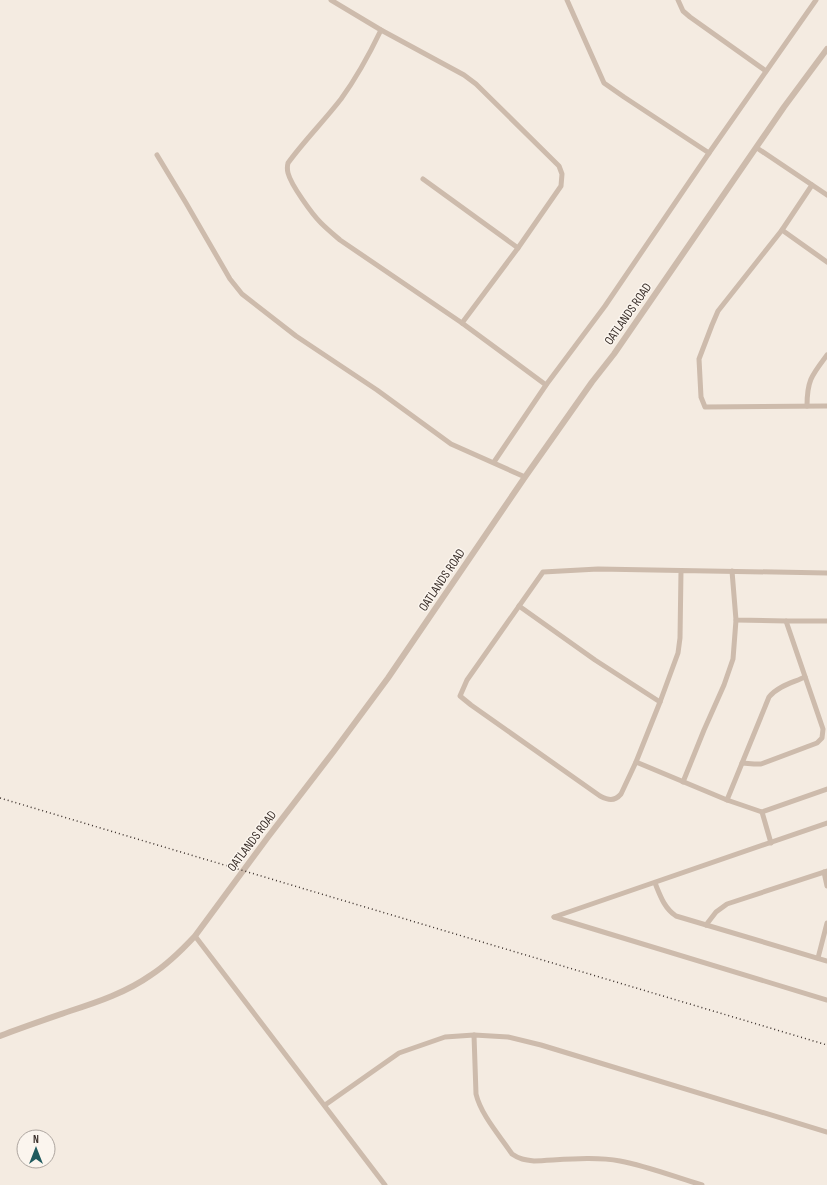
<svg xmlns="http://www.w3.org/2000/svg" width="827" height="1185" font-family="'Sofia Sans Condensed',sans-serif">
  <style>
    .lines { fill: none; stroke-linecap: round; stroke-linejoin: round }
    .minor { stroke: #cdbbac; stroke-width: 5 }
    .tertiary { stroke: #cdbbac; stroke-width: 6 }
    .rail { stroke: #3b302b; stroke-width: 1.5; stroke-dasharray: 1 3; stroke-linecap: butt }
    .labels { text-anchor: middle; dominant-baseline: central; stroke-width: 3; stroke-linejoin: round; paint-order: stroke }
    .street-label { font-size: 13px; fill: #3b302b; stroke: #fbf5ee }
  </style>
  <rect width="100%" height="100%" fill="#f4ebe1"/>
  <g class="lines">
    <g class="minor">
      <polyline points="331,0 381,30 464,75 476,84 559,166 562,174 561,186 518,248 462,323"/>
      <polyline points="567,0 604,83 624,97 709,153"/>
      <polyline points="678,0 683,11 690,17 766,71"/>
      <path d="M381,30C369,55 357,77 341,99C324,121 304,141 288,163C287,167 287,169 288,173C291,185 312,214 321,223C327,229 333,234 340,240L462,323L546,385"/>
      <polyline points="757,148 827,195"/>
      <polyline points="157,155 186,203 230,279 242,294 296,336 377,390 451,444 525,477"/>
      <polyline points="423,179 518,248"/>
      <polyline points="812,185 782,230 827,262"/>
      <polyline points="782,230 718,311 712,325 699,359 701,397 705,407 827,406"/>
      <path d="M807,406C807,380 812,375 827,355"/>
      <polyline points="494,462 546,385 605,306 709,153 816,0"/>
      <path d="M681,571L680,638L678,653L660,702L636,762L621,794C614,802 608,800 600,796L471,705L460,696L467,680L543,572L598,569L827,573"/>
      <polyline points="732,571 736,620 786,621 827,621"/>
      <polyline points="519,606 595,660 660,702"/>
      <polyline points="636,762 727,800 762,812 827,789"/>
      <polyline points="742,763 754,764 761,764 817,743 822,738 823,729 786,621"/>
      <polyline points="683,782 704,730 724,685 733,659 736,620"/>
      <path d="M727,800L769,697C778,686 792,683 805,677"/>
      <polyline points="762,812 771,843"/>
      <polyline points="824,872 827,886"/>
      <path d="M655,883C660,895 664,908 676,916L827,961"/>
      <polyline points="554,917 827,823"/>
      <polyline points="554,917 827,1000"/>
      <polyline points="706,925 716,912 727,904 827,871"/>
      <polyline points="195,936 385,1185"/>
      <polyline points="818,958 827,923"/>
      <path d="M474,1035L476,1094C481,1115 500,1136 512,1154C519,1159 525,1160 534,1161C560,1160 594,1156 620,1161C647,1166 675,1177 702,1185"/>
      <polyline points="325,1105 399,1053 445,1037 474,1035 508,1037 541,1045 827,1132"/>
    </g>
    <path class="tertiary" d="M0,1036C23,1027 47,1019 70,1011C98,1002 127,992 151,975C168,964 181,951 195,936L268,837L334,751L388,678L525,477L592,382L614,354L784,107L827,49"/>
    <polyline class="rail" points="0,798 827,1045"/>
  </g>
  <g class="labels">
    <g class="street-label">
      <text transform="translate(628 314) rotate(-55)">OATLANDS ROAD</text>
      <text transform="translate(442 580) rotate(-56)">OATLANDS ROAD</text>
      <text transform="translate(252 841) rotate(-53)">OATLANDS ROAD</text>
    </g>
  </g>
  <g transform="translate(36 1149)"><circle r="19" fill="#fbf5ee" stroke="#aea6a0"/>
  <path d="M0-3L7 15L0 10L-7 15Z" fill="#1f5a5e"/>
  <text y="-6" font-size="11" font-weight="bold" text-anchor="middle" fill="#3b302b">N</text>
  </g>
</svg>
